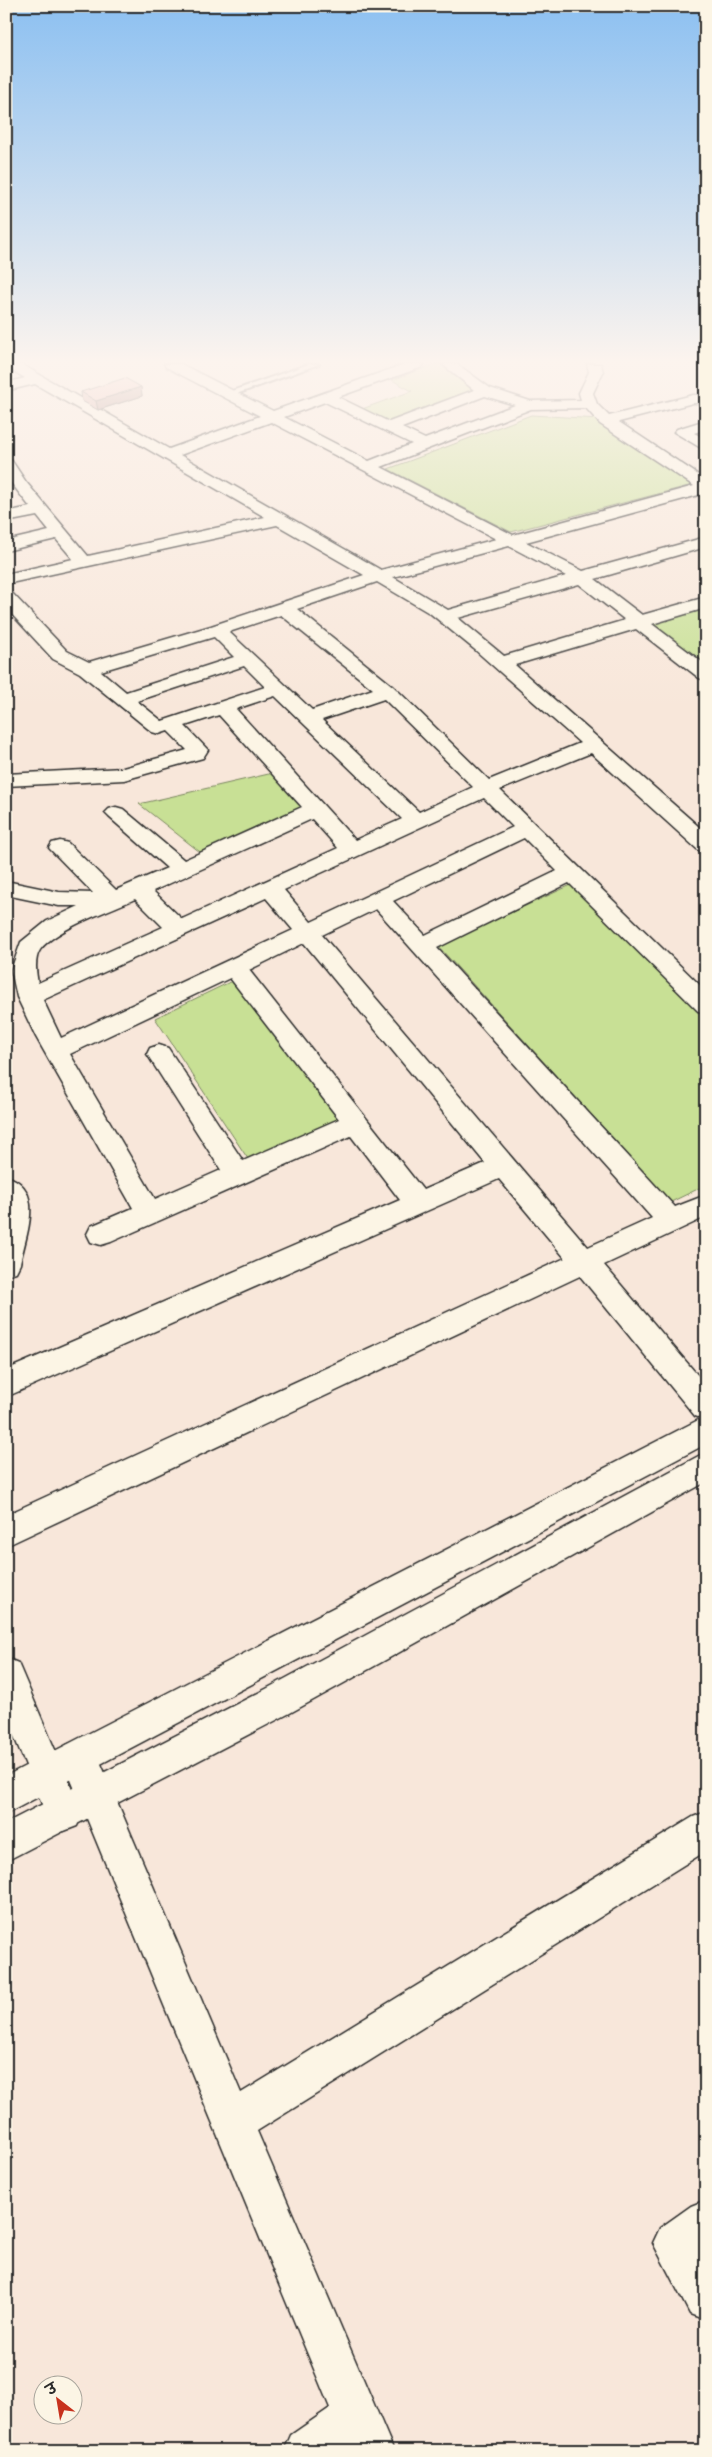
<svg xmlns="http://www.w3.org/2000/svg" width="712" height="2457" font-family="'Shantell Sans','Playpen Sans Deva',sans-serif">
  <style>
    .green { fill: #c8e095; stroke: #7a8660 }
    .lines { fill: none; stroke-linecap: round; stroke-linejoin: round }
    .service-casing { stroke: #2b2b2b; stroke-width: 4 }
    .minor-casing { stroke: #2b2b2b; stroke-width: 3 }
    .tertiary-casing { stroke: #2b2b2b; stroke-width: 3 }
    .service { fill: #fcf5e5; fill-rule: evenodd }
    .minor { fill: #fcf5e5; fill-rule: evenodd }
    .tertiary { fill: #fcf5e5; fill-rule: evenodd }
    .wall { fill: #c99695; stroke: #2b2b2b }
    .shaded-wall { fill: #a47a79; stroke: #2b2b2b }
    .building { fill: #eaafad; stroke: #2b2b2b }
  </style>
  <rect width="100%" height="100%" fill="#f8e7da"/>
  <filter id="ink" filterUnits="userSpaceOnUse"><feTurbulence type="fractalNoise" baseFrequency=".02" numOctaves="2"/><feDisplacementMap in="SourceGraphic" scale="10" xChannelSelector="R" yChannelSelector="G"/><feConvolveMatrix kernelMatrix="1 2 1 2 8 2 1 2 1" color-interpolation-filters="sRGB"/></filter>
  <g filter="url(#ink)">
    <g class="green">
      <polygon points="436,364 441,364 477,392 394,424 362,409 412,391 392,380"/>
      <polygon points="531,415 599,419 696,484 511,532 388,469"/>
      <polygon points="706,607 706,664 651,624"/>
      <polygon points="273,773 305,807 200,852 139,804"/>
      <polygon points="571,885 706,1018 706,1185 671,1202 438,946"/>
      <polygon points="234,980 344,1123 252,1165 155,1018"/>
    </g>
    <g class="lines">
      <defs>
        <polygon id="service" points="309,364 319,364 231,396 224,394"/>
        <g id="minor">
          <path d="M6,364H21L169,449L260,416L166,367L164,364H181L273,411L405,364H424L422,367L338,397L389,422L474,390L442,364H457L490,388L530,401L581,400L579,393L589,372L587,364H601L603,372L593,393L597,404L609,416L693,395H706V403H693L619,422L706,480V493L526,542L583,571L706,537V547L595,579L642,615L706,597V608L652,624L706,665V680L699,678L636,629L515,665L706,833V851L698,850L591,753L500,790L706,991V1013L698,1011L569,883L437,948L675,1207L706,1195V1217L604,1265L706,1385V1420L695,1416L580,1276L6,1546V1515L565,1258L499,1179L6,1397V1370L400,1200L351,1136L111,1242L101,1245L91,1242L87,1234L91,1226L133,1208L36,1037L17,997L11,970L21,942L47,921L79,906H59L6,895V881L59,892L93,893L49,848L52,843L60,841L68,843L116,890L167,868L109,817L105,813L109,809L116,807L123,809L184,860L302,807L219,715L185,726L208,750L203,758L124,780L6,786V774L123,768L187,750L168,731L159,734L152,732L80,673L53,659L6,608V592L12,593L67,651L89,662L211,626L364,575L277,525L6,584V574L73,559L56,539L6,551V541L49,531L37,516L6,522V512L30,507L6,476V459L12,461L26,482L88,556L265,517L35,384L6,391V383L25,378L6,367ZM485,396L515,405L425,439L402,428ZM325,402L412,444L369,461L284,417ZM586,408L600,424L694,486L513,535L381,467L531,409ZM271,422L496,539L381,570L180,455ZM509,546L566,576L448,610L393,577ZM377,582L431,614L474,649L580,743L489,780L394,687L297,609ZM579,584L625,620L504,656L458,618ZM281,615L373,689L312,710L229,632ZM214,637L234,657L126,692L101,671ZM244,666L265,687L162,721L137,701ZM275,696L402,819L355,840L236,709ZM384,699L473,787L419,812L322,720ZM484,798L513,827L311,922L284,890ZM312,819L338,848L182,919L153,891ZM524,838L557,871L425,935L393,901ZM266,898L293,930L61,1038L43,1000ZM135,899L163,927L38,983C36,973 34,959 40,950C55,929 111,910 135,899ZM376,909L652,1218L588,1247L322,935ZM304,943L485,1163L423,1190L249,970ZM230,978L339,1119L243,1161L168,1048L159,1045L150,1048L147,1054L221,1170L155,1199L70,1054Z"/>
          <polygon points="706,420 706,429 694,433 706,439 706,451 674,432 677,429"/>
          <path d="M6,1176C46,1188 26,1234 20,1264L16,1272L6,1275Z"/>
          <polygon points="6,1658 18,1663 82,1813 77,1826 64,1831 51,1826 6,1717"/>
          <polygon points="80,1740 93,1745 241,2093 693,1817 706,1812 706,1851 257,2131 394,2451 284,2451 291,2435 330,2408 62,1758 67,1745"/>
          <polygon points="706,2200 706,2247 703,2249 706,2255 706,2320 690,2314 653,2243 660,2228 691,2206"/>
        </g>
        <g id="tertiary">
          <polygon points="706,1416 706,1444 6,1814 6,1776"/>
          <polygon points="706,1452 706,1482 290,1713 6,1861 6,1823 266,1689"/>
        </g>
      </defs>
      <use href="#service" class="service-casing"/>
      <use href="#minor" class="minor-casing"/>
      <use href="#tertiary" class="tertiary-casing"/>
      <use href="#service" class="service"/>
      <use href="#minor" class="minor"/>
      <use href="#tertiary" class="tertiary"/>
    </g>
    <polygon class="wall" points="141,387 142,396 98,410 82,401 81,392"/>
    <polygon class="shaded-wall" points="141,387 142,396 98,410 96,401"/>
    <polygon class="building" points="125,378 141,387 96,401 81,392"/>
  </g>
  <linearGradient id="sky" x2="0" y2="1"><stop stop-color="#8cc0f1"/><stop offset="0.51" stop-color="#fcf4ee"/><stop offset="1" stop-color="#fcf4ee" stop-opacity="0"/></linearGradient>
  <rect width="712" height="708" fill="url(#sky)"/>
  <rect width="712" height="2457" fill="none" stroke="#fcf5e5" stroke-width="25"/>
  <rect x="12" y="12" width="687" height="2432" fill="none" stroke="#2b2b2b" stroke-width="2" filter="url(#ink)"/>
  <g transform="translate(58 2400) rotate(329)"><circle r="24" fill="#fcf5e5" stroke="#a8a49b"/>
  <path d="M0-4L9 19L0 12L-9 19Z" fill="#c8321e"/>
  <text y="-8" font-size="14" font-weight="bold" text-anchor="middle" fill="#2b2b2b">उ</text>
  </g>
</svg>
